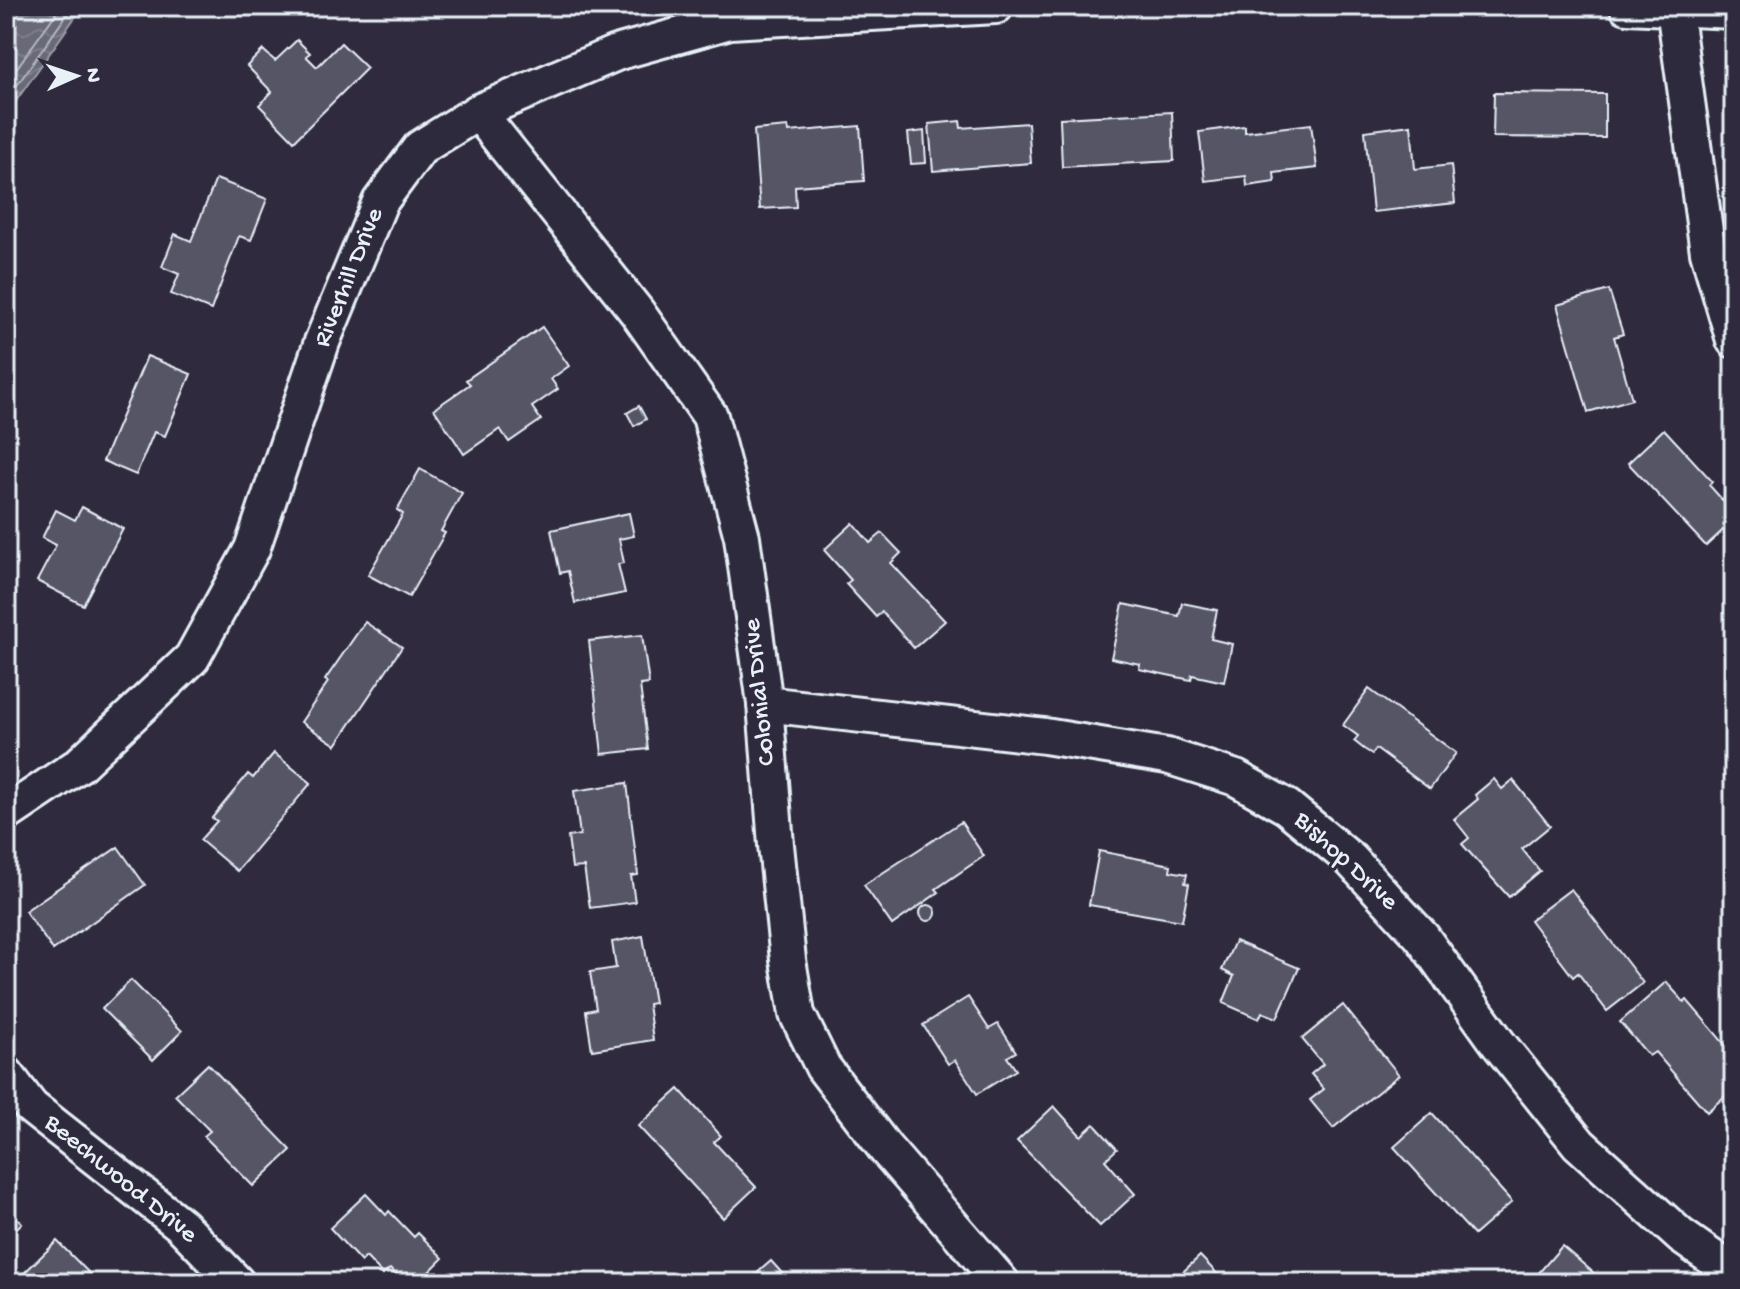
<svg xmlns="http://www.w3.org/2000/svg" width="1740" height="1289" font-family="'Gochi Hand',sans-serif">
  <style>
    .water { fill: url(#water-waves); stroke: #9c9fab; stroke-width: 2 }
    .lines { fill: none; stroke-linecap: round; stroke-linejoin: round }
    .shore { stroke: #b5bbc5; stroke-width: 2 }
    .building { fill: #575565; stroke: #e8f1f8; stroke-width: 2 }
    .minor-casing { stroke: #e8f1f8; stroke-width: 40 }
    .minor { stroke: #2f2a3d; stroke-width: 34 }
    .labels { text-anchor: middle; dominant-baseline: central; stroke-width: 6; stroke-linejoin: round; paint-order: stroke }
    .street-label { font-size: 26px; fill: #e8f1f8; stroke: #2f2a3d }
  </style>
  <defs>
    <pattern id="water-waves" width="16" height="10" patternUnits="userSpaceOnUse" patternTransform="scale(2)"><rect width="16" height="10" fill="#696978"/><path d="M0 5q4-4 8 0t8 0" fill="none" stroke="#7e7f8c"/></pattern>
  </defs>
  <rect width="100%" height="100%" fill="#2f2a3d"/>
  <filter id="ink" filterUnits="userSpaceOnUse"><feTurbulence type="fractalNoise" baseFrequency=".0125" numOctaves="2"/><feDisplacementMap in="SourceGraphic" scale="16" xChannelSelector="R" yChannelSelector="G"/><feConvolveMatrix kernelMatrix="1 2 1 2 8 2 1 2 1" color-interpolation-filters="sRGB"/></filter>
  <g filter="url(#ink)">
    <polygon class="water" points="6,6 83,6 6,115"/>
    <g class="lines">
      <g class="shore">
        <polyline points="6,83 61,6"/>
        <polyline points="6,101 73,6"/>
      </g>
    </g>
    <g class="building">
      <polygon points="297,40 310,53 306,56 317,67 341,43 367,68 294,141 259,105 272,92 247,66 263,50 275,61"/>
      <polygon points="1494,93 1605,94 1605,138 1493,137"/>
      <polygon points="1172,112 1174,161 1062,167 1060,118"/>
      <polygon points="960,121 961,128 1028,123 1031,163 933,171 929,124"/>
      <polygon points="1311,124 1317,168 1274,173 1275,182 1247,186 1246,176 1205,181 1199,132 1245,126 1245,132"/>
      <polygon points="1411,125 1415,169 1451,165 1455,203 1373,212 1365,131"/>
      <polygon points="860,126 864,181 795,186 796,207 760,209 754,130 788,127 789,132"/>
      <polygon points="924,131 926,163 911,164 908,133"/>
      <polygon points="216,179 267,199 251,240 239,236 211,310 171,294 179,274 162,267 175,234 191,241"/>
      <polygon points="1609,290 1623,334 1614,337 1632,399 1588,412 1557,305"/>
      <polygon points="542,327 569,366 551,379 558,389 532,407 541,420 509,442 500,429 464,454 434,409 470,384 466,380"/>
      <polygon points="147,356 191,374 165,436 154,432 136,475 103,461"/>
      <polygon points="639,406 646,419 634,426 627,413"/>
      <polygon points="1664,429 1712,481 1709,485 1734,513 1734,520 1706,546 1628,463"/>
      <polygon points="420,469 462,493 441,531 445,533 409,597 368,575 403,514 397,510"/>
      <polygon points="82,507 123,529 83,605 37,581 56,545 42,538 56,510 75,520"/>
      <polygon points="629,513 634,536 619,539 624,563 618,564 625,593 575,603 568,571 560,573 551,530"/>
      <polygon points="853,523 870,543 882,533 901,553 891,563 945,621 914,648 882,612 876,617 846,584 851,580 824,550"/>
      <polygon points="1182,603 1217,610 1211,639 1232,644 1224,682 1192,675 1191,680 1139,669 1140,664 1111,658 1123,604 1179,616"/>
      <polygon points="365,622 402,647 336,745 301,722 328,682 325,680"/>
      <polygon points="642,635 649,684 640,685 648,749 602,754 589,641"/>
      <polygon points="1369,689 1456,753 1430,789 1376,749 1372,754 1364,749 1354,741 1358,736 1343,725"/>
      <polygon points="274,753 311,783 237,871 200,840 217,821 212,818 248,774 253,778"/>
      <polygon points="1494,779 1502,789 1513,780 1550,826 1522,849 1540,871 1509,897 1462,844 1469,838 1454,819 1478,799 1475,795"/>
      <polygon points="627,783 638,875 631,876 635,902 590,908 584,867 572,868 568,837 580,835 574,791"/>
      <polygon points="961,822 984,856 936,889 939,892 892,925 864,885"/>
      <polygon points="118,847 145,885 53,950 25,911"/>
      <polygon points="1099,851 1171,865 1170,871 1187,874 1185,883 1189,884 1182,921 1089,905"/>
      <polygon points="1571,889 1643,983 1607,1011 1578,973 1573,977 1530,920"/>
      <circle cx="928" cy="913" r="8"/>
      <polygon points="643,936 654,1003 648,1004 653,1040 592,1050 586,1011 596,1009 590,972 616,968 612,942"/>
      <polygon points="1235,941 1299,968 1277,1018 1262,1012 1259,1019 1223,1003 1234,976 1222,970"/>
      <polygon points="131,980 182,1031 153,1060 102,1009"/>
      <polygon points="1666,982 1684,1002 1687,1000 1734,1055 1734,1088 1707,1112 1655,1052 1649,1056 1620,1022"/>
      <polygon points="968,997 989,1029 998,1024 1016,1052 1007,1057 1016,1070 977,1094 955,1060 948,1064 923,1025"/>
      <polygon points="1343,1005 1399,1075 1333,1128 1310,1100 1324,1089 1311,1074 1323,1064 1302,1039"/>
      <polygon points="208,1064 291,1150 253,1186 204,1136 210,1131 175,1095"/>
      <polygon points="679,1089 721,1136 714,1142 756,1187 723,1218 638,1126"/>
      <polygon points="1054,1106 1081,1136 1094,1124 1117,1149 1105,1160 1135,1194 1100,1226 1017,1141"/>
      <polygon points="1432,1113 1512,1202 1474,1235 1394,1147"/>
      <polygon points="366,1194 386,1215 389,1211 414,1237 418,1233 443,1258 418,1283 404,1283 390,1269 383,1275 366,1257 361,1262 330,1228"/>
      <polygon points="6,1206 22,1223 6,1238"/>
      <polygon points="57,1241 99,1283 24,1283 19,1278"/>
      <polygon points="1562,1246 1596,1275 1590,1283 1530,1283"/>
      <polygon points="1200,1256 1226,1283 1171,1283"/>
      <polygon points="771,1261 791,1283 746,1283 764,1267"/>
    </g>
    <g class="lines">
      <defs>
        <g id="minor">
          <polyline points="1627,6 1734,11"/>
          <polyline points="1674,8 1708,252 1734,340"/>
          <polyline points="478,112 637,312 710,416 742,537 765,704 776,845 788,960 797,1014 823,1067 885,1148 1002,1283"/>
          <polyline points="765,704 1045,736 1167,756 1236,778 1287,807 1351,860 1422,937 1498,1043 1579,1144 1681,1236 1734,1273"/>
          <polyline points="6,814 79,765 192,658 252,549 322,342 380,202 420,148 478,112 616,53 730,21 996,6"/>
          <polyline points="6,1074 31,1107 181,1225 237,1283"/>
        </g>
      </defs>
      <use href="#minor" class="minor-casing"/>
      <use href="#minor" class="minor"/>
    </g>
  </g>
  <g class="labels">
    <g class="street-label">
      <text transform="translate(350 278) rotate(-68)">Riverhill Drive</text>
      <text transform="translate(761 692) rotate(-96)">Colonial Drive</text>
      <text transform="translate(1345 862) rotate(43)">Bishop Drive</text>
      <text transform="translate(120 1180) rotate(39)">Beechwood Drive</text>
    </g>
  </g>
  <rect width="1740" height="1289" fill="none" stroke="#2f2a3d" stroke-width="32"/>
  <rect x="16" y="16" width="1708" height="1257" fill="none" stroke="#e8f1f8" stroke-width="3" filter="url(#ink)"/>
  <g transform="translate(76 76) rotate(87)" stroke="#2f2a3d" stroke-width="6" paint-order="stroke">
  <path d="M0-6L14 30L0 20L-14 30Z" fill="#e8f1f8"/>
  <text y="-12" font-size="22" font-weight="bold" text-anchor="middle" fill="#e8f1f8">N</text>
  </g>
</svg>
